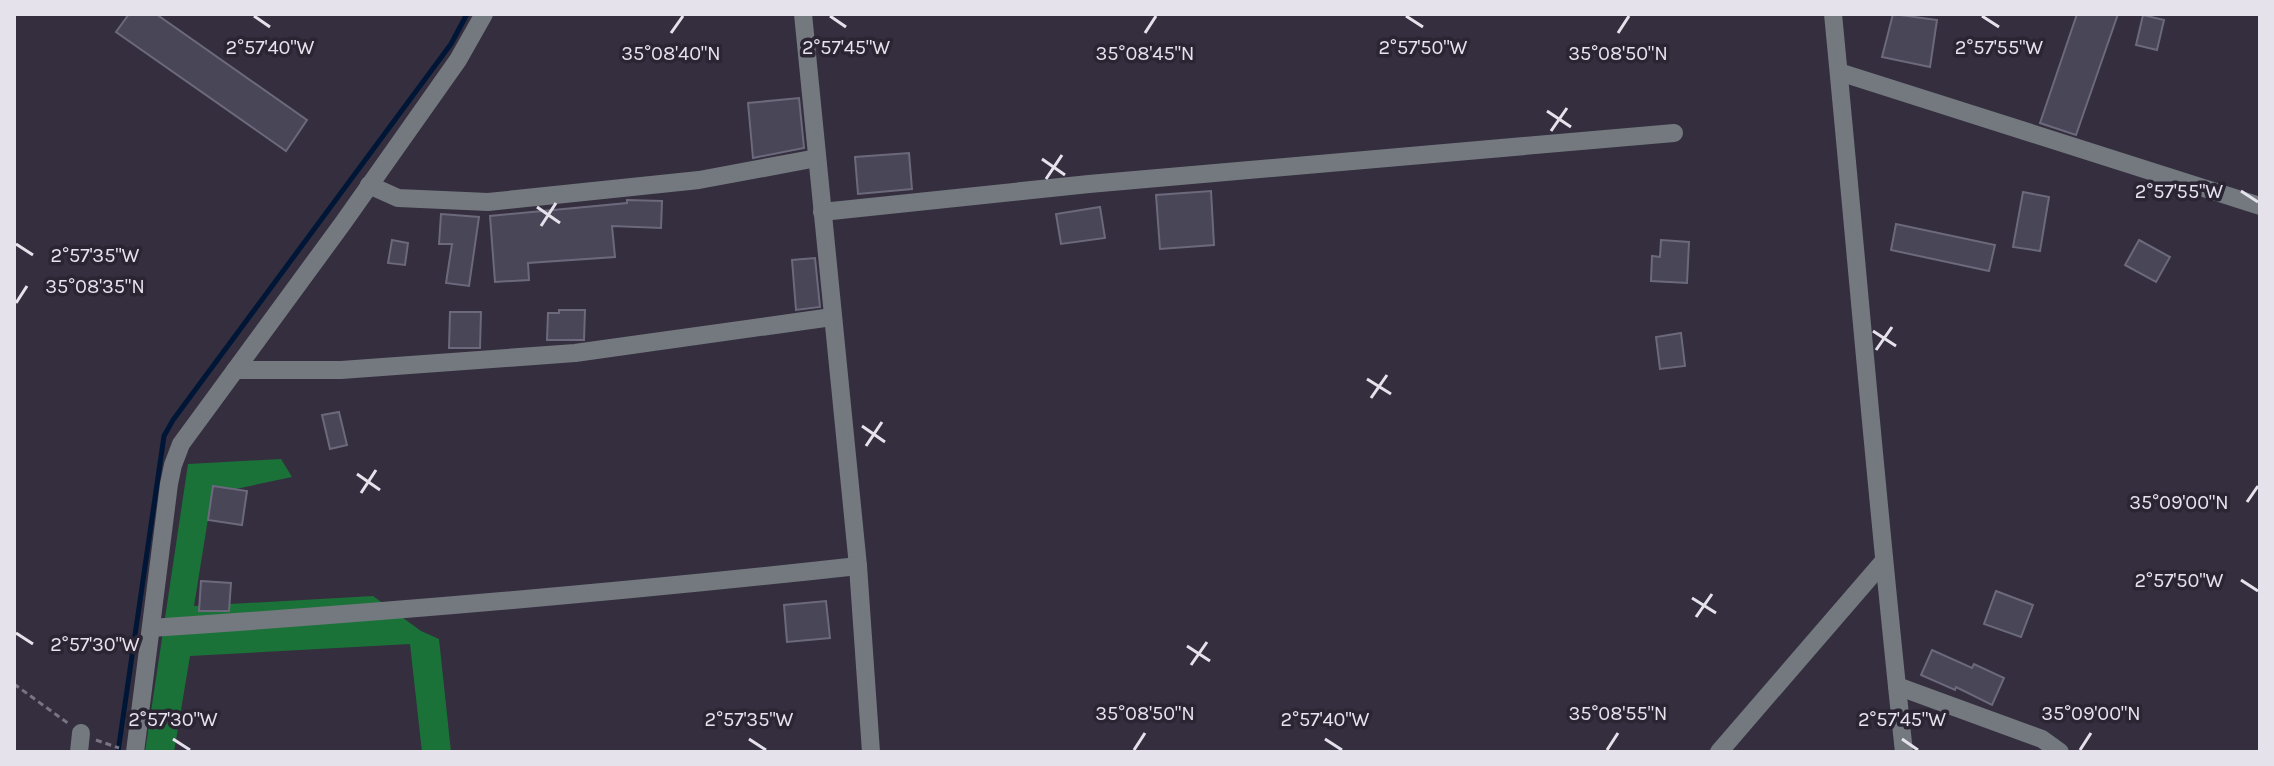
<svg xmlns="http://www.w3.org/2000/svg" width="2274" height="766" font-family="Karla,sans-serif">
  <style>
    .forest { fill: #1b7239 }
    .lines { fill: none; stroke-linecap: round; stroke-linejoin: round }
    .stream { stroke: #001636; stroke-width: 5 }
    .building { fill: #484657; stroke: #6b697b; stroke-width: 2 }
    .path { stroke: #797482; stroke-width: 3; stroke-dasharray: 6 4; stroke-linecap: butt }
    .minor { stroke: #73797f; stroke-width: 18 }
    .ticks { fill: none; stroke: #e6e2ec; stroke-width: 3 }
    .ticks-label { font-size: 20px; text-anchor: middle; fill: #e6e2ec; stroke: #2a2433; stroke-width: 7; stroke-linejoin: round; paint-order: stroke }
  </style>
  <rect width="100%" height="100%" fill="#342e3e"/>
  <polygon class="forest" points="281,459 292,477 212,494 194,606 373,596 421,631 439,639 451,752 422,752 410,644 190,656 174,752 145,752 188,464"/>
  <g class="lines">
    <polyline class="stream" points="118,752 164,436 173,420 451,44 467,14"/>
  </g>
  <g class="building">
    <polygon points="129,14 156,14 307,120 286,151 116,32"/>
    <polygon points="1893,14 1937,20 1930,67 1882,57"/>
    <polygon points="2077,14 2118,14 2076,135 2040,123"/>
    <polygon points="2143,15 2164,20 2157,50 2136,45"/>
    <polygon points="799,98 804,148 753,158 748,103"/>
    <polygon points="909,153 912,189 858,194 855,157"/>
    <polygon points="1211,191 1214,245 1160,249 1156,195"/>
    <polygon points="2023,192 2049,197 2040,251 2013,247"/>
    <polygon points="627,200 662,201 661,228 612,226 615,257 528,263 529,280 495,282 490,216 627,203"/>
    <polygon points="1100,207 1105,238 1061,244 1056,214"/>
    <polygon points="441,214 479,217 469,286 446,283 452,244 439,244"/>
    <polygon points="1896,224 1995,245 1989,271 1891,250"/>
    <polygon points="392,240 408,243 405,265 388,263"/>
    <polygon points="1661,240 1689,242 1687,283 1651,281 1652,256 1660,257"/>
    <polygon points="2139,240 2170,257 2156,282 2125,265"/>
    <polygon points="815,258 820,307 796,310 792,260"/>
    <polygon points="559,310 585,310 584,340 547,340 548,313 559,313"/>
    <polygon points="450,312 481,312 480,348 449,348"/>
    <polygon points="1681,333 1685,366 1660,369 1656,337"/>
    <polygon points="339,412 347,445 330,449 322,415"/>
    <polygon points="213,486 247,491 242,525 208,520"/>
    <polygon points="201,581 231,583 229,611 199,611"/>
    <polygon points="1996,591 2033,605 2021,637 1984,624"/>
    <polygon points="826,601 830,638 787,642 784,605"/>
    <polygon points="1932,650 1972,668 1974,664 2004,678 1992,705 1956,687 1955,690 1921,675"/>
  </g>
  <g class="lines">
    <g class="path">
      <polyline points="14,684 69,724"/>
      <polyline points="96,740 119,748"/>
    </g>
    <g class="minor">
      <polyline points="803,14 858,566 871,752"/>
      <path d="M1833,14C1857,260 1877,506 1904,752"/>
      <polyline points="1839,72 2260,206"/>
      <polyline points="369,185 398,198 488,202 699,180 817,158"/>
      <polyline points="822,212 1089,184 1674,133"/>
      <polyline points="235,370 341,370 575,353 832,317"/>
      <path d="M151,628C387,612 623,592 858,566"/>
      <polyline points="1897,686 2042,739 2060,752"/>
      <polyline points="79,752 81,733"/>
      <polyline points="135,752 169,484 173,465 181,444 343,223 458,60 484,14"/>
      <polyline points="1719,752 1883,562"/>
    </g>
  </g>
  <path class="ticks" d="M254,16L270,27M830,16L846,27M1406,16L1423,27M1982,16L1999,27M671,33L683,16M1145,33L1156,16M1618,33L1629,16M1547,111L1571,127M1551,131L1567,108M1042,159L1065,175M1046,179L1062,155M2241,191L2258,202M537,207L560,223M541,226L556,203M16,244L33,255M16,303L27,286M1873,331L1896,346M1876,350L1892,327M1367,379L1391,394M1371,398L1387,375M862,426L885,442M866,446L882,422M357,474L380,490M361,493L376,470M2247,502L2258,486M2241,580L2258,591M1692,598L1716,613M1696,617L1712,594M16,633L33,644M1187,646L1210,661M1191,665L1207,642M173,739L190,750M749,739L766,750M1325,739L1342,750M1902,739L1918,750M1134,750L1145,733M1607,750L1618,733M2080,750L2091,733"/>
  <g class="ticks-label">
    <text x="1423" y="54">2°57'50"W</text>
    <text x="270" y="54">2°57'40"W</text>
    <text x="846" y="54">2°57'45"W</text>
    <text x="1999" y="54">2°57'55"W</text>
    <text x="671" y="60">35°08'40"N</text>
    <text x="1145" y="60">35°08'45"N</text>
    <text x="1618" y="60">35°08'50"N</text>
    <text x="2179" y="198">2°57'55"W</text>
    <text x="95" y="262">2°57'35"W</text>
    <text x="95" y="293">35°08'35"N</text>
    <text x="2179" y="509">35°09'00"N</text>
    <text x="2179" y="587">2°57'50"W</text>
    <text x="95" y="651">2°57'30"W</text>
    <text x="1145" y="720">35°08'50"N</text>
    <text x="1618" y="720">35°08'55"N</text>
    <text x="2091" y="720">35°09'00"N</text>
    <text x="173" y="726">2°57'30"W</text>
    <text x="749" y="726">2°57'35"W</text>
    <text x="1325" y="726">2°57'40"W</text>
    <text x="1902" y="726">2°57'45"W</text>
  </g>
  <rect width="2274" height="766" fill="none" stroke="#e6e2ec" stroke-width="32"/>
</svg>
